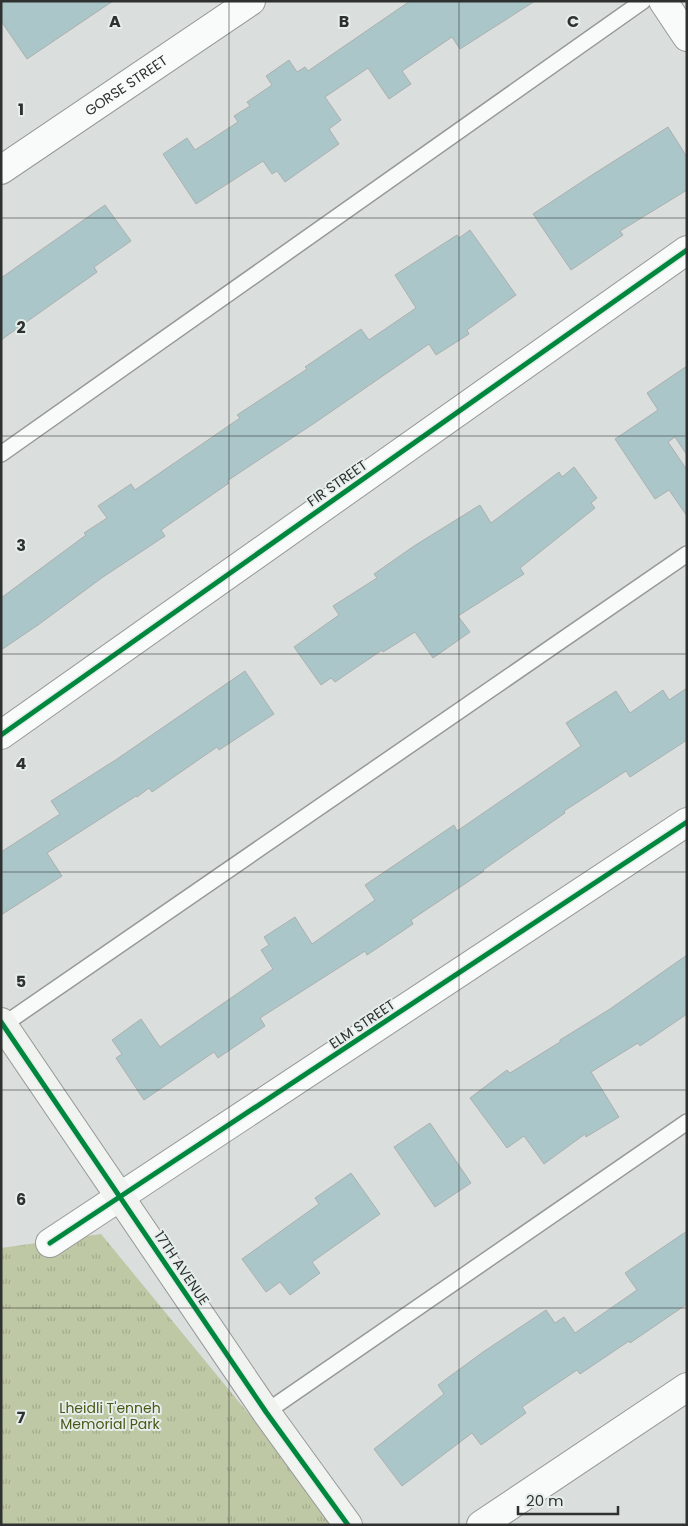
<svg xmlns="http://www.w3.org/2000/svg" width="688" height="1526" font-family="Poppins,sans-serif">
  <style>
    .park { fill: url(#park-tufts) }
    .building { fill: #aac6c8; stroke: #acb0af }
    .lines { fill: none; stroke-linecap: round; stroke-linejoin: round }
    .lane-casing { stroke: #959998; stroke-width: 18 }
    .street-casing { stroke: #959998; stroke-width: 30 }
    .secondary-casing { stroke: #959998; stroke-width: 30 }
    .lane { stroke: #f9fafa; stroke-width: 15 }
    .street { stroke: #f9fafa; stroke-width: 28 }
    .secondary { stroke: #f1f3f1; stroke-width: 28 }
    .cycleway-casing { stroke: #e5eeeb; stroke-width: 8 }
    .cycleway { stroke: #00873e; stroke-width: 5 }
    .grid { fill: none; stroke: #2e3130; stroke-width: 1; stroke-opacity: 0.55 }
    .labels { text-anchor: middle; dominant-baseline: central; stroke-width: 4; stroke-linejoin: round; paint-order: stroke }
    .street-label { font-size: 14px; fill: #2e3130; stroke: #e5eeeb }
    .park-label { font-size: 14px; fill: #4c5717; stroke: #e5eeeb }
    .grid-label { font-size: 16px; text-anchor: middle; font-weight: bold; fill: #2e3130; stroke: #e5eeeb; stroke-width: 4; stroke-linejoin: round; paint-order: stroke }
  </style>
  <defs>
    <pattern id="park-tufts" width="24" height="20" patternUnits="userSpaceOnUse" patternTransform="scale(1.25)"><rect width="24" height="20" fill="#bec8a5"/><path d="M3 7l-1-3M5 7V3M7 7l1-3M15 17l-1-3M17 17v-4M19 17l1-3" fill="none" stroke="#a4ac8e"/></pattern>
  </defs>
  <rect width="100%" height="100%" fill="#dadfdd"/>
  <polygon class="park" points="101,1234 340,1525 1,1525 1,1248"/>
  <g class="building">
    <polygon points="1,1 113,1 27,59 1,21"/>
    <polygon points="410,1 535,1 460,49 452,37 402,71 411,84 389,99 368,68 325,97 341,120 329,129 339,144 285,182 277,171 272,174 263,161 196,204 163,154 187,138 195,150 238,122 234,116 250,106 247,102 272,85 266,76 289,60 297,72 305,67 308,71"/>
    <polygon points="668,127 687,157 687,190 620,231 623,235 571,270 533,214 592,175"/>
    <polygon points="105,205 131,241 94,267 97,272 1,340 1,278"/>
    <polygon points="470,230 516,295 467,330 469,334 436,355 429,344 319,420 227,481 229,483 161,530 165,536 103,577 38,625 1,650 1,598 86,535 84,533 107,518 98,506 131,484 135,490 240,418 237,415 307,369 305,367 361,329 369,340 416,308 395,275 457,235 459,238"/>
    <polygon points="687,366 687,455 675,437 668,442 687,470 687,516 669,490 655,499 615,439 658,410 647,393"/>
    <polygon points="574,467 597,498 591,503 595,508 520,568 524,574 458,616 470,632 433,658 415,632 383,652 382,650 335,682 331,678 321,685 294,647 339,615 333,606 377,578 374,574 414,546 480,505 491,523 559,472 562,477"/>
    <polygon points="245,671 274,714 219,750 217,747 152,792 149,788 137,797 136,796 47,853 62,876 1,915 1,852 60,814 51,801 117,759"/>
    <polygon points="687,688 687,740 630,777 626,771 564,811 565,813 483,870 484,871 411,920 413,924 367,955 365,951 260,1018 265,1026 218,1058 214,1052 144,1100 116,1058 122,1054 112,1040 141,1019 160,1047 273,969 261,950 269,945 264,937 295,917 312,944 375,900 365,885 454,825 457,831 581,746 566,723 616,691 630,713 663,690 669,700"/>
    <polygon points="687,955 687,1014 640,1046 638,1043 591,1072 619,1117 586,1137 585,1134 544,1164 524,1136 507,1148 470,1098 507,1070 510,1073 560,1042 560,1040 610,1009"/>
    <polygon points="430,1123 471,1183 435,1207 394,1147"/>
    <polygon points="351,1173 380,1214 312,1262 320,1273 290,1295 280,1282 266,1292 242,1259 319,1204 315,1198"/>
    <polygon points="687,1231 687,1304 630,1343 629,1341 580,1374 577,1370 522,1407 526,1413 481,1445 472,1433 402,1486 374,1449 444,1394 438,1385 483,1352 546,1310 555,1323 564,1317 575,1333 637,1290 625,1273"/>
  </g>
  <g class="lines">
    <defs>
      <g id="lane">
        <polyline points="1,454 643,1"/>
        <polyline points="3,1025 687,554"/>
        <polyline points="266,1412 687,1122"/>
      </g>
      <g id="street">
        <polyline points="663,1 687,37"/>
        <path id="s1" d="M1,170L251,1"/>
        <polyline points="1,735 687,250"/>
        <polyline points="50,1243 687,822"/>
        <polyline points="481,1525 687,1387"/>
      </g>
      <polyline id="secondary" points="1,1022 266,1412 348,1525"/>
    </defs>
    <use href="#lane" class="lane-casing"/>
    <use href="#street" class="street-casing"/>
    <use href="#secondary" class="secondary-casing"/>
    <use href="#lane" class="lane"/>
    <use href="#street" class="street"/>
    <use href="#secondary" class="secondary"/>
    <defs>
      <g id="cycleway">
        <polyline points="1,735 687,250"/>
        <polyline points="1,1022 266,1412 348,1525"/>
        <polyline points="50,1243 687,822"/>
      </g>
    </defs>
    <use href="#cycleway" class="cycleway-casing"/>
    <use href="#cycleway" class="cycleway"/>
  </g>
  <path class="grid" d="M229,1V1525M459,1V1525M1,218H687M1,436H687M1,654H687M1,872H687M1,1090H687M1,1308H687"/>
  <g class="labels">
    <g class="street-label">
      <text stroke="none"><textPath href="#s1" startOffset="151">GORSE STREET</textPath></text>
      <text transform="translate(337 483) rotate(-35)">FIR STREET</text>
      <text transform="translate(362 1024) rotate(-34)">ELM STREET</text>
      <text transform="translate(182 1268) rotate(56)">17TH AVENUE</text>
    </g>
    <g class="park-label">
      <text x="110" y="1408">Lheidli T'enneh<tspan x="110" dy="16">Memorial Park</tspan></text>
    </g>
  </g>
  <g class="grid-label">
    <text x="115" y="27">A</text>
    <text x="344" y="27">B</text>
    <text x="573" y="27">C</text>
    <text x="21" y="115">1</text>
    <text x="21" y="333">2</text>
    <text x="21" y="551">3</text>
    <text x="21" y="769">4</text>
    <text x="21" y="987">5</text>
    <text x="21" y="1205">6</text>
    <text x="21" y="1423">7</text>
  </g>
  <rect width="688" height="1526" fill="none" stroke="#2e3130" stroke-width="5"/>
  <path d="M518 1506v8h100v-8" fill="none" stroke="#2e3130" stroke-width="2.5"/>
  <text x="526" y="1506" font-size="15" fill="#2e3130" stroke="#e5eeeb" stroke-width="4" paint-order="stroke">20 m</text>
</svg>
